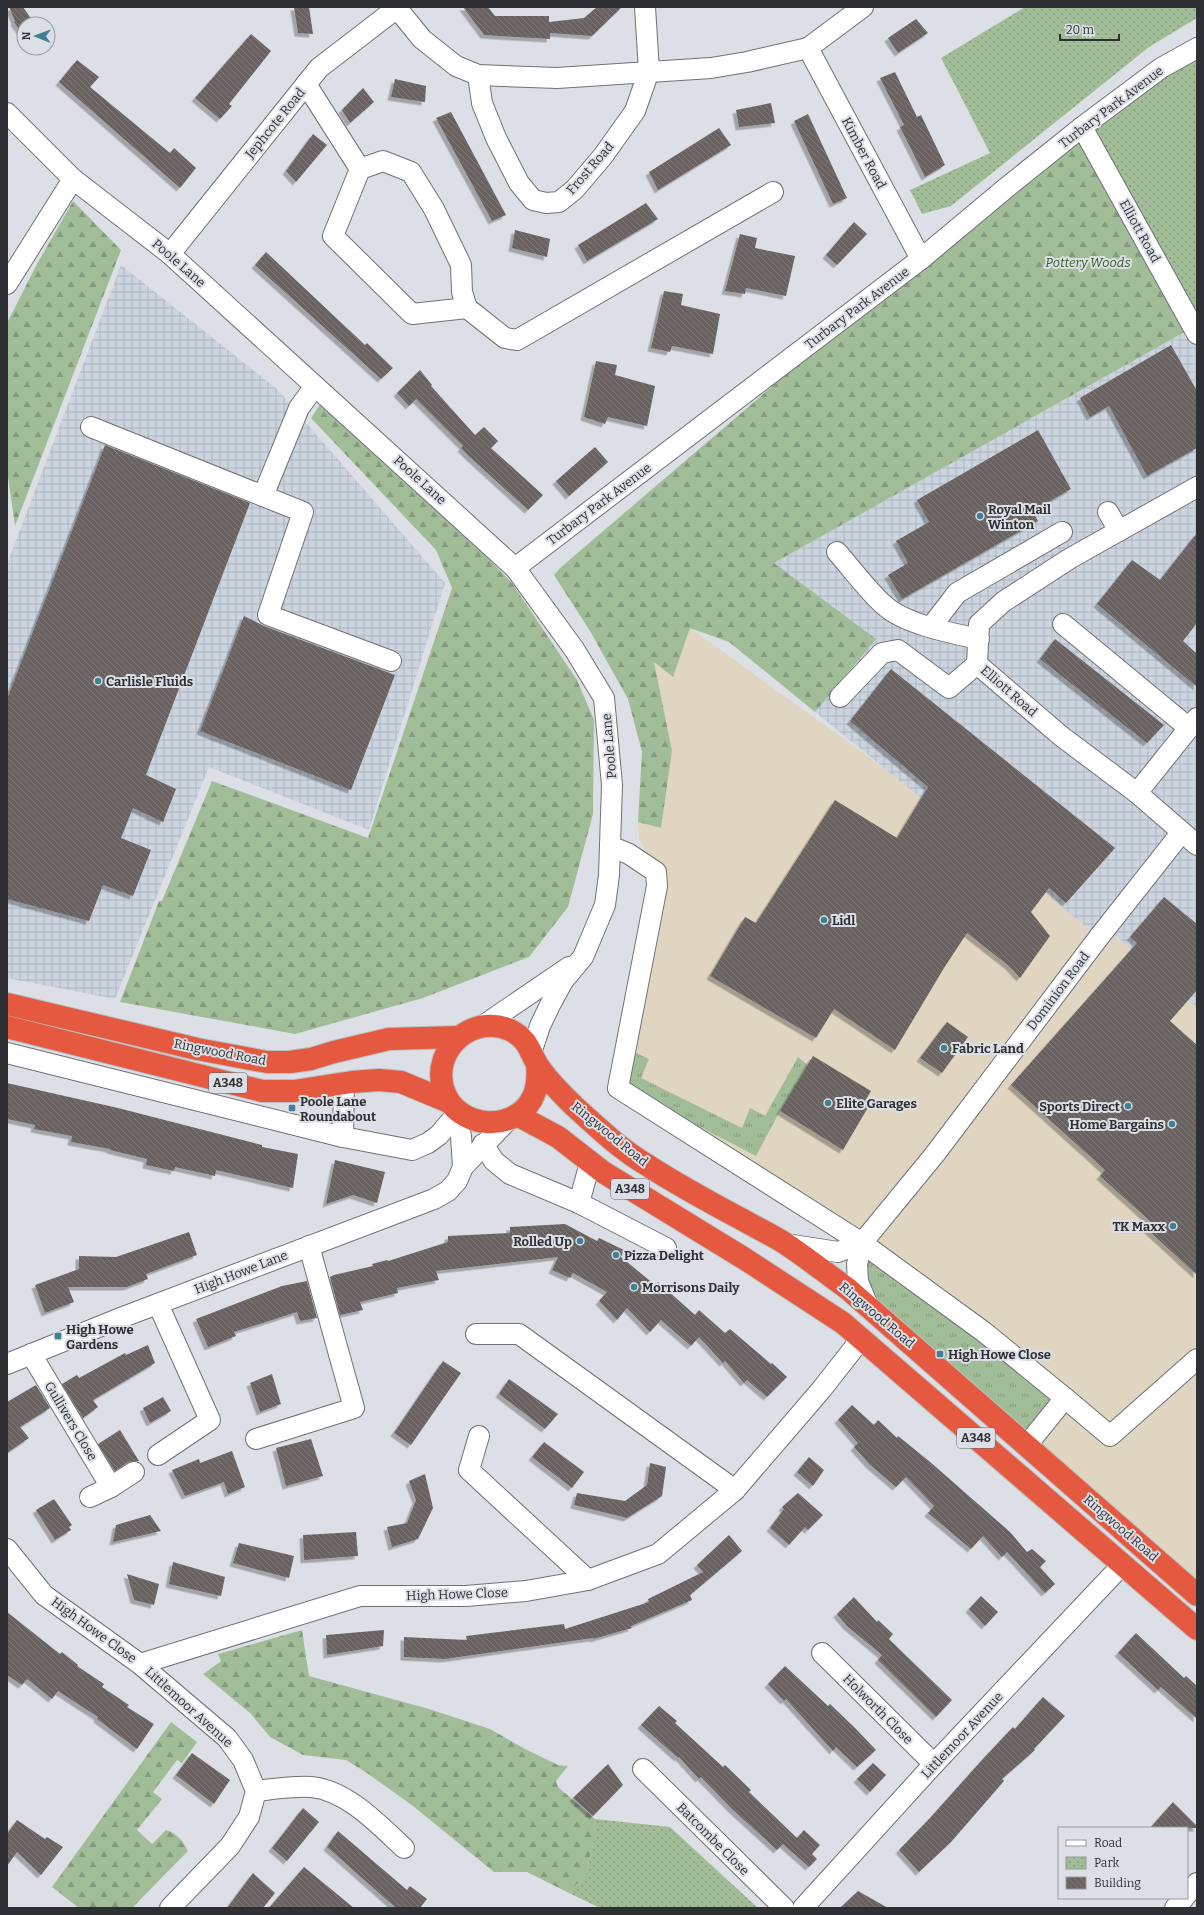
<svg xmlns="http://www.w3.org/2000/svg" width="1204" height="1915" font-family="Bitter,serif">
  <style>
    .commercial { fill: #e0d5c0 }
    .industrial { fill: url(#industrial-grid) }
    .grass { fill: url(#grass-tufts) }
    .forest { fill: url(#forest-firs) }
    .park { fill: url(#park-dots) }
    .building { fill: url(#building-back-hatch); filter: url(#shadow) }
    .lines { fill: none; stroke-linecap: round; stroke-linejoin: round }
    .minor-casing { stroke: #6e7277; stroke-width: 22 }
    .highway-casing { stroke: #bcbdbe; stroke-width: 24 }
    .minor { stroke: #fff; stroke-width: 20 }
    .highway { stroke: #e4593f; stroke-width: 22 }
    .poi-dot { fill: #407f94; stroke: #dce0e6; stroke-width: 1.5 }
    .labels { text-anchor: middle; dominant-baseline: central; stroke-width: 4; stroke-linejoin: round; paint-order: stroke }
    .shield { fill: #dce0e6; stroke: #636569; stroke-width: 1 }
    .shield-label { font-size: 12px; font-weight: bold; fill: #2f3033 }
    .street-label { font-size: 13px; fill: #2f3033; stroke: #dce0e6 }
    .park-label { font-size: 13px; font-style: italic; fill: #335b25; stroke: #dce0e6 }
    .poi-label { font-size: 13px; font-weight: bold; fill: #2f3033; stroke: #dce0e6; text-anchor: start }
  </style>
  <defs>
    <pattern id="industrial-grid" width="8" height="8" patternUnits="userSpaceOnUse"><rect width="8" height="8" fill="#cbd4df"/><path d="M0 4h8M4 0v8" fill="none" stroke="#afb6c0"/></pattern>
    <pattern id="grass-tufts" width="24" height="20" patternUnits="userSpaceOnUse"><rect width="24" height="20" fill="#a1bd98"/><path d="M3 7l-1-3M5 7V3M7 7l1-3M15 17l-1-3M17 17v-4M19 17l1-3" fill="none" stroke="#849a7d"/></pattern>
    <pattern id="forest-firs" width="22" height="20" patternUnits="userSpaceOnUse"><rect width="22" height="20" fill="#a1bd98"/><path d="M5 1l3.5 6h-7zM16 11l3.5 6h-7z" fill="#849a7d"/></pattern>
    <pattern id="park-dots" width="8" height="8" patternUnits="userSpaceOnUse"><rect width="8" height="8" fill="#a1bd98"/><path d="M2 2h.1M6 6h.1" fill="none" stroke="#849a7d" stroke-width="1.8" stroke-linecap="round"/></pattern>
    <pattern id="building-back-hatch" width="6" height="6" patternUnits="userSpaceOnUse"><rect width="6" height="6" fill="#6a6261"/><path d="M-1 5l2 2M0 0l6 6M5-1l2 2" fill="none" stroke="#807a79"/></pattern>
    <filter id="shadow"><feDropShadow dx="-3.5" dy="3.5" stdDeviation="0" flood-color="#0004"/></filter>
  </defs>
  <rect width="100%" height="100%" fill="#dce0e6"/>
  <polygon class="commercial" points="690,628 1106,928 1197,1008 1197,1595 1027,1445 984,1332 618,1088 656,872 639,838 638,822 660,828 654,661"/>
  <g class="industrial">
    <polygon points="121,265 277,389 445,583 369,830 209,767 115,999 7,978 7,564"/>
    <polygon points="1197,325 1197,1008 1115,935 1106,928 1099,937 965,829 920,797 815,712 774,563"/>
  </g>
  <g class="grass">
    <polygon points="634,1052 649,1059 641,1078 742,1128 750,1108 765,1116 798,1057 808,1065 780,1111 756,1156 633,1092 628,1084"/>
    <polygon points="862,1243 1065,1398 1027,1445 869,1308"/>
  </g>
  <g class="forest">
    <polygon points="1082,127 1197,325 774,563 876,639 815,712 729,642 690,628 673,677 654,662 672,751 661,828 638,822 642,752 628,699 590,631 554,575 560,568 921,259"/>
    <polygon points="73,201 121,250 15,526 7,470 7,323 37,264"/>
    <polygon points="321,403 475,545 512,583 577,680 594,720 593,814 568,907 529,957 423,998 295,1034 120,1002 159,901 162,901 212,781 368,838 452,588 436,550 311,418"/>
    <polygon points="302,1630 309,1676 429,1709 490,1729 525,1749 558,1765 568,1766 556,1781 558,1787 595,1819 594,1841 586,1874 569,1893 527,1872 494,1872 413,1806 367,1773 346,1760 303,1755 270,1737 251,1714 203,1674 221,1661 218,1654"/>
    <path d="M171,1722L197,1742L182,1763L177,1760L153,1792L162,1799L137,1830L152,1844L166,1830C178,1834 182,1840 188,1851L132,1908H79L52,1887Z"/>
  </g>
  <g class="park">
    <polygon points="1025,7 1197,7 1197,18 1149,47 951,206 922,214 910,190 990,153 941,58"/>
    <polygon points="1197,48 1197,325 1082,127"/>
    <polygon points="595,1819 670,1827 758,1908 600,1908 569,1893 586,1874 594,1841"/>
  </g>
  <g class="building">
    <polygon points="9,7 23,7 35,24 24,24 24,36 14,22 15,21"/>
    <polygon points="294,7 309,7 313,34 298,33"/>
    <polygon points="463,7 488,7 495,16 549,16 549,22 584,18 597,7 622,7 592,36 550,33 550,39 484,35"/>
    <polygon points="916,19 928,33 898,53 888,38"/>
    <polygon points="251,34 271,51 229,104 232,106 220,119 195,98"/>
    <polygon points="77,60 99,77 90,87 170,153 174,148 196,168 180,188 59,82"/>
    <polygon points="895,72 917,117 921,115 945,165 925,177 900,127 904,125 880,78"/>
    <polygon points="395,79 426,86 425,102 391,97"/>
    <polygon points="363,88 374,102 350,123 342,110"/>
    <polygon points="771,103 775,123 739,127 736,110"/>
    <polygon points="451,112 506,215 492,221 436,118"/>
    <polygon points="808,114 847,198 833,204 794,121"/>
    <polygon points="719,128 731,145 658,190 649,172"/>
    <polygon points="313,134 327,145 296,182 286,171"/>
    <polygon points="646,203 658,219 587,261 578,245"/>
    <polygon points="854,222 867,234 837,265 826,255"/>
    <polygon points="515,230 550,239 547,257 512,248"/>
    <polygon points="740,234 757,238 755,248 795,256 786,296 746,288 745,294 725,291"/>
    <polygon points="266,252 365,345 367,343 393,368 381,379 255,265"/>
    <polygon points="664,291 683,294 681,305 720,314 713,354 672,346 670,352 651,348"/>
    <polygon points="1171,345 1197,391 1197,448 1147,476 1109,406 1090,417 1080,398"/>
    <polygon points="596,361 617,365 615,375 655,386 647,426 608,417 605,424 584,417"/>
    <polygon points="420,370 432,385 431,386 475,435 484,427 498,441 491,448 543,495 528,510 471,458 461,448 463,446 416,399 409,406 397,393"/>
    <polygon points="1038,430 1071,489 1032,511 1038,521 902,599 888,575 908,563 896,541 929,522 917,500"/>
    <polygon points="105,445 250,503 146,775 176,789 163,822 133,808 121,838 151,850 133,896 103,885 89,921 7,899 7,699"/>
    <polygon points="595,447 608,462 569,496 556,481"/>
    <polygon points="1197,533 1197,623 1183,641 1197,654 1197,687 1097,604 1132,560 1160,580"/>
    <polygon points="244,616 264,626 395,675 351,790 200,731"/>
    <polygon points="1055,639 1164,725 1147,743 1040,659"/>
    <polygon points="891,669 1115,848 1066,903 1049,888 1031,912 1050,936 1020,978 1009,966 967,933 944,968 895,1050 834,1009 816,1038 710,976 745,917 756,923 835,800 897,838 928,787 850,721"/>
    <polygon points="1164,897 1197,924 1197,990 1170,1021 1197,1045 1197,1275 1147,1229 1152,1223 1100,1176 1105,1170 1011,1085 1137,943 1130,937"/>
    <polygon points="947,1022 968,1037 942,1073 920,1058"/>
    <polygon points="813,1056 871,1091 865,1101 870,1104 843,1150 780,1111"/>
    <polygon points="7,1083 118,1108 262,1145 262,1147 298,1154 293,1188 216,1170 215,1176 175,1167 174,1171 146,1165 147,1159 110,1150 110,1149 71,1142 72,1136 34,1129 35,1125 7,1119"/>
    <polygon points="335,1160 385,1172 377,1203 353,1195 326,1204"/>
    <polygon points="565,1224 597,1241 599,1238 624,1250 621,1257 655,1285 658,1282 695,1315 699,1310 725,1333 730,1329 771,1364 772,1363 787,1377 767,1397 747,1380 744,1383 725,1361 723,1363 699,1337 691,1346 661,1320 650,1332 627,1308 617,1320 599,1301 607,1292 573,1273 570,1278 552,1270 558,1257 436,1271 439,1280 397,1288 398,1293 360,1302 363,1310 340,1315 330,1277 334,1275 373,1266 372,1264 387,1260 388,1261 448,1242 448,1236 510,1233 510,1227"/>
    <polygon points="189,1232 197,1255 146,1274 148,1279 127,1287 68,1287 74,1302 45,1313 35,1285 79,1269 79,1256 116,1257"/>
    <polygon points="307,1281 317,1318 300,1321 297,1312 234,1332 236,1336 208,1347 196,1319 282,1286"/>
    <polygon points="148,1345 155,1363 93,1400 98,1407 83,1418 62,1384 77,1375 79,1378 125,1353 126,1355"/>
    <polygon points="443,1361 461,1373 411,1445 394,1433"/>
    <polygon points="272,1374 281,1404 260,1412 250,1383"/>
    <polygon points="509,1379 558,1414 545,1429 499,1394"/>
    <polygon points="36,1385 50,1408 20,1427 29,1438 7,1453 7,1402"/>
    <polygon points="163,1397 171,1411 150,1423 143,1408"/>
    <polygon points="852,1405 874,1425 878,1420 897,1438 898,1436 929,1461 1010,1532 1027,1552 1032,1549 1046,1561 1040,1567 1055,1584 1045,1593 1007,1552 1002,1557 983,1536 971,1549 928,1513 934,1506 906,1477 896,1487 870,1465 854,1447 858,1443 838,1420"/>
    <polygon points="120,1430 139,1461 128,1462 115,1471 98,1444"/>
    <polygon points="311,1439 323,1476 286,1486 276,1448"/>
    <polygon points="544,1442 584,1472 572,1488 532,1457"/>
    <polygon points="232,1451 245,1487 228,1494 224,1482 185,1496 172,1470 199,1459 200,1463"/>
    <polygon points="809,1457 824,1470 813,1486 797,1472"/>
    <polygon points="650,1463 666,1467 662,1496 627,1518 574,1505 577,1493 625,1501 647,1485"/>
    <polygon points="425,1474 433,1508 418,1539 392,1547 387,1527 407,1523 416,1500 409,1481"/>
    <polygon points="798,1493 823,1515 808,1530 805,1527 789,1545 770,1528 784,1509 782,1507"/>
    <polygon points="54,1499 72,1525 69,1527 71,1530 55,1540 36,1510"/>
    <polygon points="150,1515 161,1531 113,1542 116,1525"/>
    <polygon points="356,1532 358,1556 304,1560 303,1535"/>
    <polygon points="729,1535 742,1551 690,1595 692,1600 631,1626 632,1628 593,1639 593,1638 445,1659 404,1657 404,1637 467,1640 466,1636 564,1624 565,1629 649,1602 648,1599 703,1572 697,1565"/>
    <polygon points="239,1543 294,1556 289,1578 233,1563"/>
    <polygon points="173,1562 225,1577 221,1596 169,1584"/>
    <polygon points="127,1574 159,1584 154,1605 134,1600"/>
    <polygon points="981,1596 998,1612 985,1626 969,1609"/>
    <polygon points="854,1597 877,1622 878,1620 893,1634 889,1639 952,1700 936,1717 878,1660 882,1655 847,1626 837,1614"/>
    <polygon points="7,1612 60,1654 62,1652 78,1665 77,1666 104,1684 102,1687 129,1705 127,1707 154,1724 137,1749 97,1719 98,1717 58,1691 52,1699 27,1679 22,1685 7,1675"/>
    <polygon points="384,1630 383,1646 327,1655 326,1635"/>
    <polygon points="1136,1633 1184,1678 1186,1676 1197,1686 1197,1719 1161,1687 1158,1690 1118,1653"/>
    <polygon points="785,1666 828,1706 830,1704 855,1728 876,1750 857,1767 836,1747 833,1751 786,1699 784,1701 768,1684"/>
    <polygon points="1043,1697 1065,1716 1034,1749 1035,1750 1002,1779 1004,1781 951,1842 919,1872 899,1850 931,1817 982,1760 1013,1727 1015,1729"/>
    <polygon points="659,1706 677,1721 675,1723 723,1767 725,1765 751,1790 749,1792 797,1838 804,1830 820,1845 812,1854 817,1859 809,1867 783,1844 777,1850 732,1809 701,1777 699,1779 679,1757 678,1758 641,1725"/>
    <polygon points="192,1753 230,1780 214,1804 176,1775"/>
    <polygon points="873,1763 886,1775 870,1792 857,1779"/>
    <polygon points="608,1764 623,1785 593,1816 573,1798"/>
    <polygon points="1173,1802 1197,1826 1197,1828 1150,1828"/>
    <polygon points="303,1808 319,1822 287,1861 272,1848"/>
    <polygon points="17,1820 45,1839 47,1837 63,1847 41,1875 17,1852 7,1866 7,1834"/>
    <polygon points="338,1831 407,1890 410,1886 427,1899 420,1908 396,1908 327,1847"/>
    <polygon points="304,1867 354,1908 269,1908"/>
    <polygon points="253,1873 275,1893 263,1908 227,1908"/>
    <polygon points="858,1891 888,1908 840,1908"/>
  </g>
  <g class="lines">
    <defs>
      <g id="minor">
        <polyline points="396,7 422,39 456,66 478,75 557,78 711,68 747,62 808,48 863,7"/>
        <polyline points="808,48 921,259"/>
        <polyline points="478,75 482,103 496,138 519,183 533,200 546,203 559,202 575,189 603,156 635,111 649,71 645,7"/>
        <polyline points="306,84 360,169 383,161 411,172 434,209 461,265 462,292 467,308 505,338 517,340 773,192"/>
        <polyline points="7,113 73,179 170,254 515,568 574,649 604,698 612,785 609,875 605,905 583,957 563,981 550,1005 540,1026 532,1050"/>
        <polyline points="1082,127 1197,334"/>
        <polyline points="360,169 333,236 412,314 467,308"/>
        <polyline points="170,254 319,68 397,8"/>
        <polyline points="7,284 73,179"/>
        <polyline points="91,427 303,512 268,615 391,661"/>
        <polyline points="1197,487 1069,559 1003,602 979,624 977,664 1061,736 1137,793 1197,845"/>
        <polyline points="263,496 299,408 315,386"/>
        <polyline points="1108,512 1119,531"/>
        <path d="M837,552C852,569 867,590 884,605C904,624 951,633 979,639"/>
        <polyline points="515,568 921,259 1006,188 1082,127 1161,68 1197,48"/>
        <polyline points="1063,624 1189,728"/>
        <polyline points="931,627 957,593 1062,532"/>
        <polyline points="840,697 882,653 898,650 949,688 977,664"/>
        <polyline points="1137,793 1197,718"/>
        <polyline points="610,846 629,854 656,872 657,886 618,1088 862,1243 984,1332 1065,1398 1027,1445"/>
        <polyline points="481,1027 569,967"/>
        <polyline points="7,1053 343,1137 412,1150 428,1143 439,1135 455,1116"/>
        <polyline points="456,1110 455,1116 461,1136 463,1167"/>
        <polyline points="343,1137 344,1083"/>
        <polyline points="483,1144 494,1161 510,1174 579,1203 666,1248"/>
        <polyline points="579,1203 590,1163"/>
        <polyline points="786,1244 838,1252 862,1243"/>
        <polyline points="869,1308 858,1282 857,1264 862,1243 935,1154 1099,937 1181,833"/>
        <polyline points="476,1334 519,1334 735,1490"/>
        <polyline points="31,1354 111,1487 134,1472"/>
        <polyline points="7,1364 123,1317 434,1199 448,1191 457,1181 463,1167 508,1120"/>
        <polyline points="1065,1398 1110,1436 1197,1359"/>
        <polyline points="479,1436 469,1470 588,1580"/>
        <polyline points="256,1439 354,1408 309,1246"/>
        <polyline points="158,1455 210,1420 158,1304"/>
        <polyline points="90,1497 111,1487"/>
        <polyline points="7,1549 44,1595 140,1664 360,1596 466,1596 526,1591 588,1580 658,1554 735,1490 821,1390 861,1339"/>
        <polyline points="822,1653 934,1764"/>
        <polyline points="140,1664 227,1738 243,1760 256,1791 249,1817 230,1846 170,1908"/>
        <polyline points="643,1769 784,1908"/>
        <path d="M256,1791C274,1789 292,1786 311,1787C347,1790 379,1825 404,1848"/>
        <polyline points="1187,1894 1197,1883"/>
        <polyline points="803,1908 934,1764 1123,1564"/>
        <polyline points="1175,1908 1184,1898"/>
      </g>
      <g id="highway">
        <polyline points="7,1004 197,1049 267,1062 290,1062 311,1059 334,1052 389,1039 458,1037"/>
        <polyline points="7,1027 262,1091 294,1091 352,1082 379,1080 401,1082 449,1102"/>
        <path d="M537,1064C538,1074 538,1082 535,1092C520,1135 455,1131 443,1088C432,1049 473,1013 510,1030C528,1039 529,1050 537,1064C547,1080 561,1093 574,1106C597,1127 620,1149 647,1165C678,1185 711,1203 743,1220C757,1228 772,1235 786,1244C807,1258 827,1274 848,1289L1197,1595"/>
        <polyline points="517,1115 558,1137 603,1172 745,1259 843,1323 1197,1629"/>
      </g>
    </defs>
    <use href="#minor" class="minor-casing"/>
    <use href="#highway" class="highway-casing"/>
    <use href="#minor" class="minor"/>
    <use href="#highway" class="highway"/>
  </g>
  <g class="poi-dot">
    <circle cx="980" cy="516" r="4"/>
    <circle cx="98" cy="681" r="4"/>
    <circle cx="824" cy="920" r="4"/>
    <circle cx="944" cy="1048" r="4"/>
    <circle cx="828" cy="1103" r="4"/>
    <circle cx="1128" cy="1106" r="4"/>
    <rect x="288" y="1104" width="8" height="8" rx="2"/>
    <circle cx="1172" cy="1124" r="4"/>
    <circle cx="1173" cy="1226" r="4"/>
    <circle cx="580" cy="1241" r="4"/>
    <circle cx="616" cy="1255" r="4"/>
    <circle cx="634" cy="1287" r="4"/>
    <rect x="54" y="1332" width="8" height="8" rx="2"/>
    <rect x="936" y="1350" width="8" height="8" rx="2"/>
  </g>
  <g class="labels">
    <g class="shield">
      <rect x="209" y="1073" width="38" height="20" rx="3"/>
      <rect x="611" y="1179" width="38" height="20" rx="3"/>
      <rect x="957" y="1428" width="38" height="20" rx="3"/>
    </g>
    <g class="shield-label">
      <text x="228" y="1083">A348</text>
      <text x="630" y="1189">A348</text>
      <text x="976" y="1438">A348</text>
    </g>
    <g class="street-label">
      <text transform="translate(1111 107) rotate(-37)">Turbary Park Avenue</text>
      <text transform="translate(275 123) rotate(-51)">Jephcote Road</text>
      <text transform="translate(864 153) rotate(62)">Kimber Road</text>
      <text transform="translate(590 168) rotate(-49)">Frost Road</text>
      <text transform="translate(1140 231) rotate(61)">Elliott Road</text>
      <text transform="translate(179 263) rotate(41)">Poole Lane</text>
      <text transform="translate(857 308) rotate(-37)">Turbary Park Avenue</text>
      <text transform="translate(420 480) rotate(42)">Poole Lane</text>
      <text transform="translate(599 504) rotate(-37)">Turbary Park Avenue</text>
      <text transform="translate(1009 691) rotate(41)">Elliott Road</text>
      <text transform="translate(609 746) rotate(-95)">Poole Lane</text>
      <text transform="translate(1058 991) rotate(-53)">Dominion Road</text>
      <text transform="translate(220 1052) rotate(11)">Ringwood Road</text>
      <text transform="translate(610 1134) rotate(39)">Ringwood Road</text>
      <text transform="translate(241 1272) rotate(-21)">High Howe Lane</text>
      <text transform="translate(877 1315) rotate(40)">Ringwood Road</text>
      <text transform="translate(71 1421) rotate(59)">Gullivers Close</text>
      <text transform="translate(1121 1528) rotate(41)">Ringwood Road</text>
      <text transform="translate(457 1594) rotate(-2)">High Howe Close</text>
      <text transform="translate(94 1630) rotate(36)">High Howe Close</text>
      <text transform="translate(189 1707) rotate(42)">Littlemoor Avenue</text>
      <text transform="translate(878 1709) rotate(45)">Holworth Close</text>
      <text transform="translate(962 1735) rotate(-47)">Littlemoor Avenue</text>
      <text transform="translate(713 1839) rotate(45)">Batcombe Close</text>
    </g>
    <g class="park-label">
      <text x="1088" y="262">Pottery Woods</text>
    </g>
    <g class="poi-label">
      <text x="988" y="509">Royal Mail<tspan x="988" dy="15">Winton</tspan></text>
      <text x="106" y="681">Carlisle Fluids</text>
      <text x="832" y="920">Lidl</text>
      <text x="952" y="1048">Fabric Land</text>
      <text x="300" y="1101">Poole Lane<tspan x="300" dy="15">Roundabout</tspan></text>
      <text x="836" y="1103">Elite Garages</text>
      <text x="1120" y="1106" text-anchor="end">Sports Direct</text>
      <text x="1164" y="1124" text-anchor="end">Home Bargains</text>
      <text x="1165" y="1226" text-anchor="end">TK Maxx</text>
      <text x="572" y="1241" text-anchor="end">Rolled Up</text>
      <text x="624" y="1255">Pizza Delight</text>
      <text x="642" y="1287">Morrisons Daily</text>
      <text x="66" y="1329">High Howe<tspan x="66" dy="15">Gardens</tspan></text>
      <text x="948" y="1354">High Howe Close</text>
    </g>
  </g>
  <rect width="1204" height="1915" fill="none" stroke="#2f3033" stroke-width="16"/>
  <rect x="1058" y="1827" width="130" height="72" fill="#dce0e6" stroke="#979a9e"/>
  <rect x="1066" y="1840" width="20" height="6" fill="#ffffff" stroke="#979a9e"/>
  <text x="1094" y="1847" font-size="12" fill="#2f3033">Road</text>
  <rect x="1066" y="1857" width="20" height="12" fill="url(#park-dots)" stroke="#979a9e"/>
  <text x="1094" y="1867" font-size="12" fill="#2f3033">Park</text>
  <rect x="1066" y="1877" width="20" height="12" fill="url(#building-back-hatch)" stroke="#979a9e"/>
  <text x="1094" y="1887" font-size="12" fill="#2f3033">Building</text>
  <g transform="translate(36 36) rotate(271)"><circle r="19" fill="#dce0e6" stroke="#979a9e"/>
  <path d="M0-3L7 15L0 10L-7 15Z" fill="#407f94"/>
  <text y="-6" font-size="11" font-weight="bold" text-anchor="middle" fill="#2f3033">N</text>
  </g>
  <path d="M1060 34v6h59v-6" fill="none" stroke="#2f3033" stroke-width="2"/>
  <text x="1066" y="34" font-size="12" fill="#2f3033" stroke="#dce0e6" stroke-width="3" paint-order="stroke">20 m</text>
</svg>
